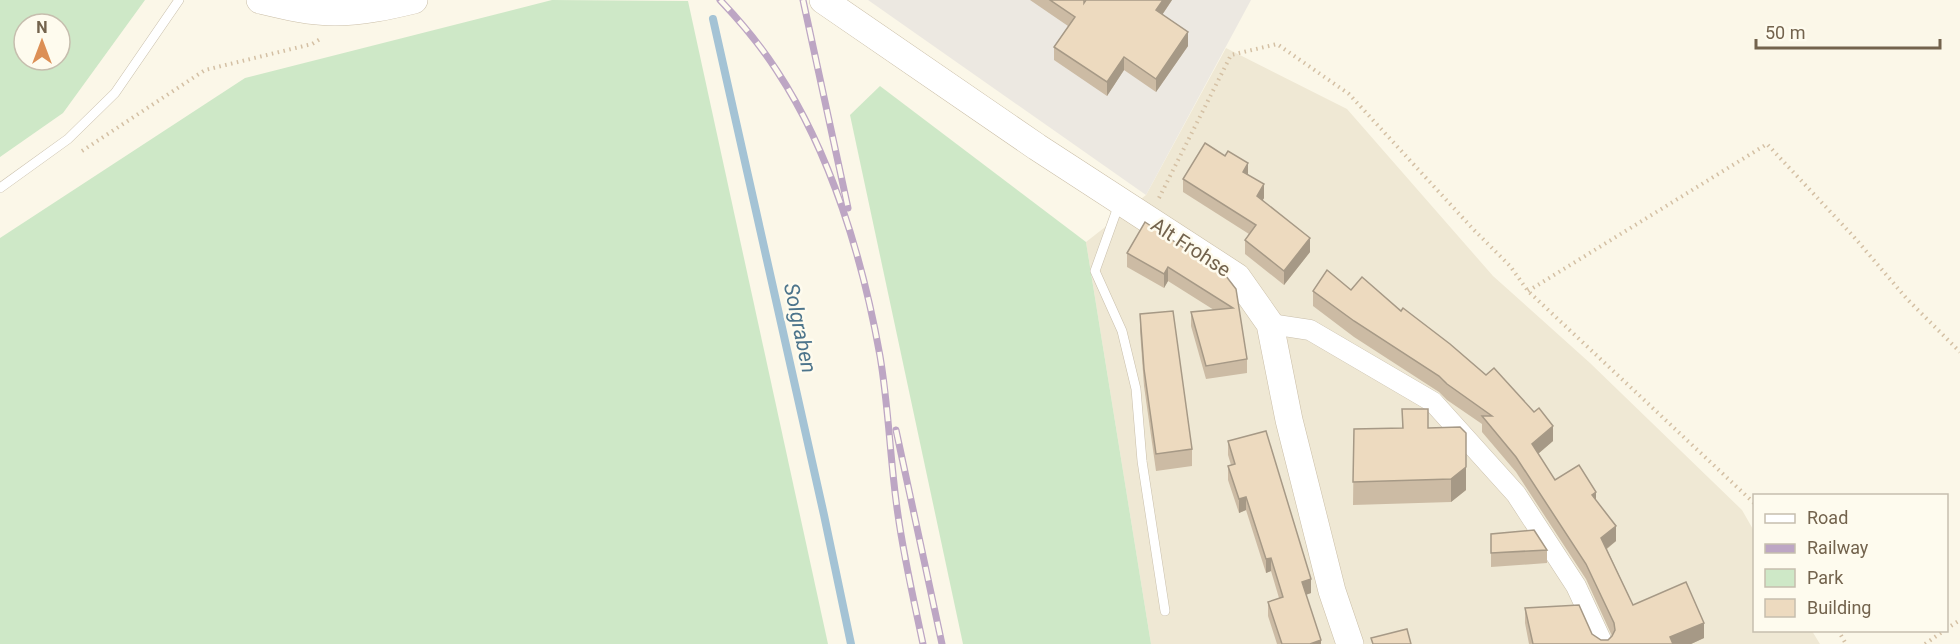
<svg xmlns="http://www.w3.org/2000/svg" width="1960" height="644" font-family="Roboto,sans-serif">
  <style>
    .residential { fill: #efe8d4 }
    .industrial { fill: #ece8e1 }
    .green { fill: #cee8c7; fill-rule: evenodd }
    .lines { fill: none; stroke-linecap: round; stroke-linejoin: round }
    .stream { stroke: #a4c3d5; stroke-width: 8 }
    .lane-casing { stroke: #c9bfab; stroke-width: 10 }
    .street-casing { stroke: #c9bfab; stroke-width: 21 }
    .secondary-casing { stroke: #cabea7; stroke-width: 28 }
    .path { stroke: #d4c0a4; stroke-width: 4; stroke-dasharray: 1.5 4.5; stroke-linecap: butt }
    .lane { stroke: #fff; stroke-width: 9 }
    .street { stroke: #fff; stroke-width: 20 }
    .secondary { stroke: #fff; stroke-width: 27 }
    .rail-casing { stroke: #bda6c4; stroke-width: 7 }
    .rail { stroke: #fefbee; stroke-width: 4.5; stroke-dasharray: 14; stroke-linecap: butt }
    .wall { fill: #ccbba4 }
    .shaded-wall { fill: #a69986 }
    .building { fill: #eddabf; stroke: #a69986; stroke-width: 1.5 }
    .labels { text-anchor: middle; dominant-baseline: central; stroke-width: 5; stroke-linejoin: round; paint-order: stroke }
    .street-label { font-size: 20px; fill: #73634d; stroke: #fefbee }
    .water-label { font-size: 21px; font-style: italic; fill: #4c748b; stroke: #fefbee }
  </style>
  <rect width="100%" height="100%" fill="#fbf7e8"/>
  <polygon class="residential" points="1226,48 1347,109 1493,276 1590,363 1742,510 1754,531 1754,630 1812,631 1820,644 1151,644 1086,242 1146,195"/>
  <polygon class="industrial" points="868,0 1251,0 1146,195"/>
  <g class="green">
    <path d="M0,0H145L63,113L0,157ZM24,24H60V60H24Z"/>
    <polygon points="552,0 688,1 828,644 0,644 0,238 245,78"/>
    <polygon points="880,86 1086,242 1151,644 963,644 850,115"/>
  </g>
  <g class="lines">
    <polyline class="stream" points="713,19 824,515 851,644"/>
    <defs>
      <g id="lane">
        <polyline points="0,188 68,139 115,93 179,0"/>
        <polyline points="1119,204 1095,271 1122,331 1136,389 1142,461 1165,611"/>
      </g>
      <polyline id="street" points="1270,324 1310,330 1433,402 1516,494 1576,586 1603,644"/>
      <g id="secondary">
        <path d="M260,0C285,6 309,12 335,12C362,12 389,6 414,0"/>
        <polyline points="823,0 1037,147 1237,277 1270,324 1289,420 1332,591 1350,644"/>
      </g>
    </defs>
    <use href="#lane" class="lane-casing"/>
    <use href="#street" class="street-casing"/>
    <use href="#secondary" class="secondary-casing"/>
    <g class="path">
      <polyline points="82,151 205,70 312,44 322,38"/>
      <polyline points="1159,198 1231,55 1277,44 1349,94 1473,229 1510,266 1528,291 1754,503"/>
      <polyline points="1528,291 1767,144 1854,237 1907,299 1960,352"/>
      <polyline points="1946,629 1960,620"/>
      <polyline points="1838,630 1846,644"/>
      <polyline points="1925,644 1945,630"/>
    </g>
    <use href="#lane" class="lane"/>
    <use href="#street" class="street"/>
    <use href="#secondary" class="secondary"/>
    <defs>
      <g id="rail">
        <path d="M720,0C741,22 761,46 777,71C831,153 863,260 880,356C889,409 890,462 898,515C904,558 914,601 923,644"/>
        <polyline points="803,0 848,208"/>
        <polyline points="896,430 942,644"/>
      </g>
    </defs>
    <use href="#rail" class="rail-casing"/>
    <use href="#rail" class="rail"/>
  </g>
  <g class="wall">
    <polygon points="1030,0 1084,0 1084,3 1172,0 1162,15 1188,46 1156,92 1124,70 1107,96 1054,60 1054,47 1068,26"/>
    <polygon points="1248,175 1264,198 1262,201 1310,252 1284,285 1245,254 1245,240 1249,234 1183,192 1183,179"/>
    <polygon points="1127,253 1226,276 1247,359 1247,373 1206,379 1191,326 1191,312 1214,310 1168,281 1164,288 1127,267"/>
    <polygon points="1351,290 1401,311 1553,441 1538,454 1555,480 1596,500 1616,541 1607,549 1633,605 1704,638 1691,644 1529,644 1525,623 1525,608 1592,634 1601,640 1608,640 1612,636 1586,579 1516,472 1482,432 1482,424 1447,400 1439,392 1354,337 1313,306 1313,291"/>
    <polygon points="1140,314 1192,449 1192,466 1156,471 1144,386 1140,331"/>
    <polygon points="1402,409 1428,428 1466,490 1451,502 1353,505 1354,429 1402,428"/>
    <polygon points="1228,441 1311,593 1306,595 1321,644 1277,644 1268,616 1268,602 1279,598 1271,571 1266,573 1246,510 1239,513 1228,480 1228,466 1231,465 1228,455"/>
    <polygon points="1491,534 1547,550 1547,563 1491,567"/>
  </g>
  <g class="shaded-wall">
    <polygon points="1163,0 1172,0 1156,24 1156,10"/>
    <polygon points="1188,32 1188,46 1156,92 1156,79"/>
    <polygon points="1124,57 1124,70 1107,96 1107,82"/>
    <polygon points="1248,163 1248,177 1243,172"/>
    <polygon points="1264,184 1264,198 1257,210 1257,196"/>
    <polygon points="1310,238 1310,252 1284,285 1284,271"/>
    <polygon points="1168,267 1168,281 1164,288 1164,274"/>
    <polygon points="1553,426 1553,441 1532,459 1532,444"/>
    <polygon points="1466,467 1466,490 1451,502 1451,479"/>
    <polygon points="1596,492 1596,507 1592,495"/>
    <polygon points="1246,497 1246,510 1239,513 1239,499"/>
    <polygon points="1616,526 1616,541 1601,553 1601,538"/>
    <polygon points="1271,558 1271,571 1266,573 1266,559"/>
    <polygon points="1311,579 1311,593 1302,596 1302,582"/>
    <polygon points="1704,623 1704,638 1691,644 1670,644 1670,637"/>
    <polygon points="1321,640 1321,644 1310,644"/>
  </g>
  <g class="building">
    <polygon points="1050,0 1084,0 1084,3 1086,0 1163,0 1156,10 1188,32 1156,79 1124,57 1107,82 1054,47 1075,17"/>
    <polygon points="1205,143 1225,156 1228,151 1248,163 1243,172 1264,184 1257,196 1310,238 1284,271 1245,240 1256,225 1183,179"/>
    <polygon points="1145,222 1226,276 1236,289 1247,359 1206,366 1191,312 1233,308 1168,267 1164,274 1127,253"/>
    <polygon points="1327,270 1351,290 1362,277 1401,311 1403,308 1450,344 1486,375 1494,368 1534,412 1539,408 1553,426 1532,444 1555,480 1579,465 1596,492 1592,495 1616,526 1601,538 1633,605 1686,582 1704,623 1670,637 1673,644 1533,644 1525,608 1579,605 1592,634 1601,640 1608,640 1612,636 1615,630 1614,623 1586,564 1516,457 1482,416 1492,416 1447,384 1439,376 1354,321 1313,291"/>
    <polygon points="1173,311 1192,449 1156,454 1144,369 1140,314"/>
    <polygon points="1402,409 1428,409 1428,428 1460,427 1466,433 1466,467 1451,479 1353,482 1354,429 1403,428"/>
    <polygon points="1266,431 1311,579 1302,582 1321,640 1310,644 1282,644 1268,602 1283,597 1271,558 1266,559 1246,497 1239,499 1228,466 1235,464 1228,441"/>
    <polygon points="1534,530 1547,550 1491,553 1491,534"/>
    <polygon points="1407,629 1411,644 1373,644 1371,638"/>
  </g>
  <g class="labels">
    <g class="street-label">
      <text transform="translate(1191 247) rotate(33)">Alt Frohse</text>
    </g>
    <g class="water-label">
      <text transform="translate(800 328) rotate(78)">Solgraben</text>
    </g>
  </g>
  <rect x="1753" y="494" width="195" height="138" fill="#fefbee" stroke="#c6beae" stroke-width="1.5"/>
  <rect x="1765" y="514" width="30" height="9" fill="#ffffff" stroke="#c6beae" stroke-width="1.5"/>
  <text x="1807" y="524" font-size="18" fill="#73634d">Road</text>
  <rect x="1765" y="544" width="30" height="9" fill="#bda6c4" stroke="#c6beae" stroke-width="1.5"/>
  <text x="1807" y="554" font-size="18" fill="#73634d">Railway</text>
  <rect x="1765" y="569" width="30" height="18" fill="#cee8c7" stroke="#c6beae" stroke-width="1.5"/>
  <text x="1807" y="584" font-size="18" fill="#73634d">Park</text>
  <rect x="1765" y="599" width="30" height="18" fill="#eddabf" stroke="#c6beae" stroke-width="1.5"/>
  <text x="1807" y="614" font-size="18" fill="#73634d">Building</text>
  <g transform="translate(42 42)"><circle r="28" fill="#fefbee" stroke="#c6beae" stroke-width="1.5"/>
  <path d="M0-4.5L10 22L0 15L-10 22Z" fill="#dc8f55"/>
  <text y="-9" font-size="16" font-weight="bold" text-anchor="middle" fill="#73634d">N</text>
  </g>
  <path d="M1756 39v9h184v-9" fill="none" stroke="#73634d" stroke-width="3"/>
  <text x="1765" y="39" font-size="18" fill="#73634d" stroke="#fefbee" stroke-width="4.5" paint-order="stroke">50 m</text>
</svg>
